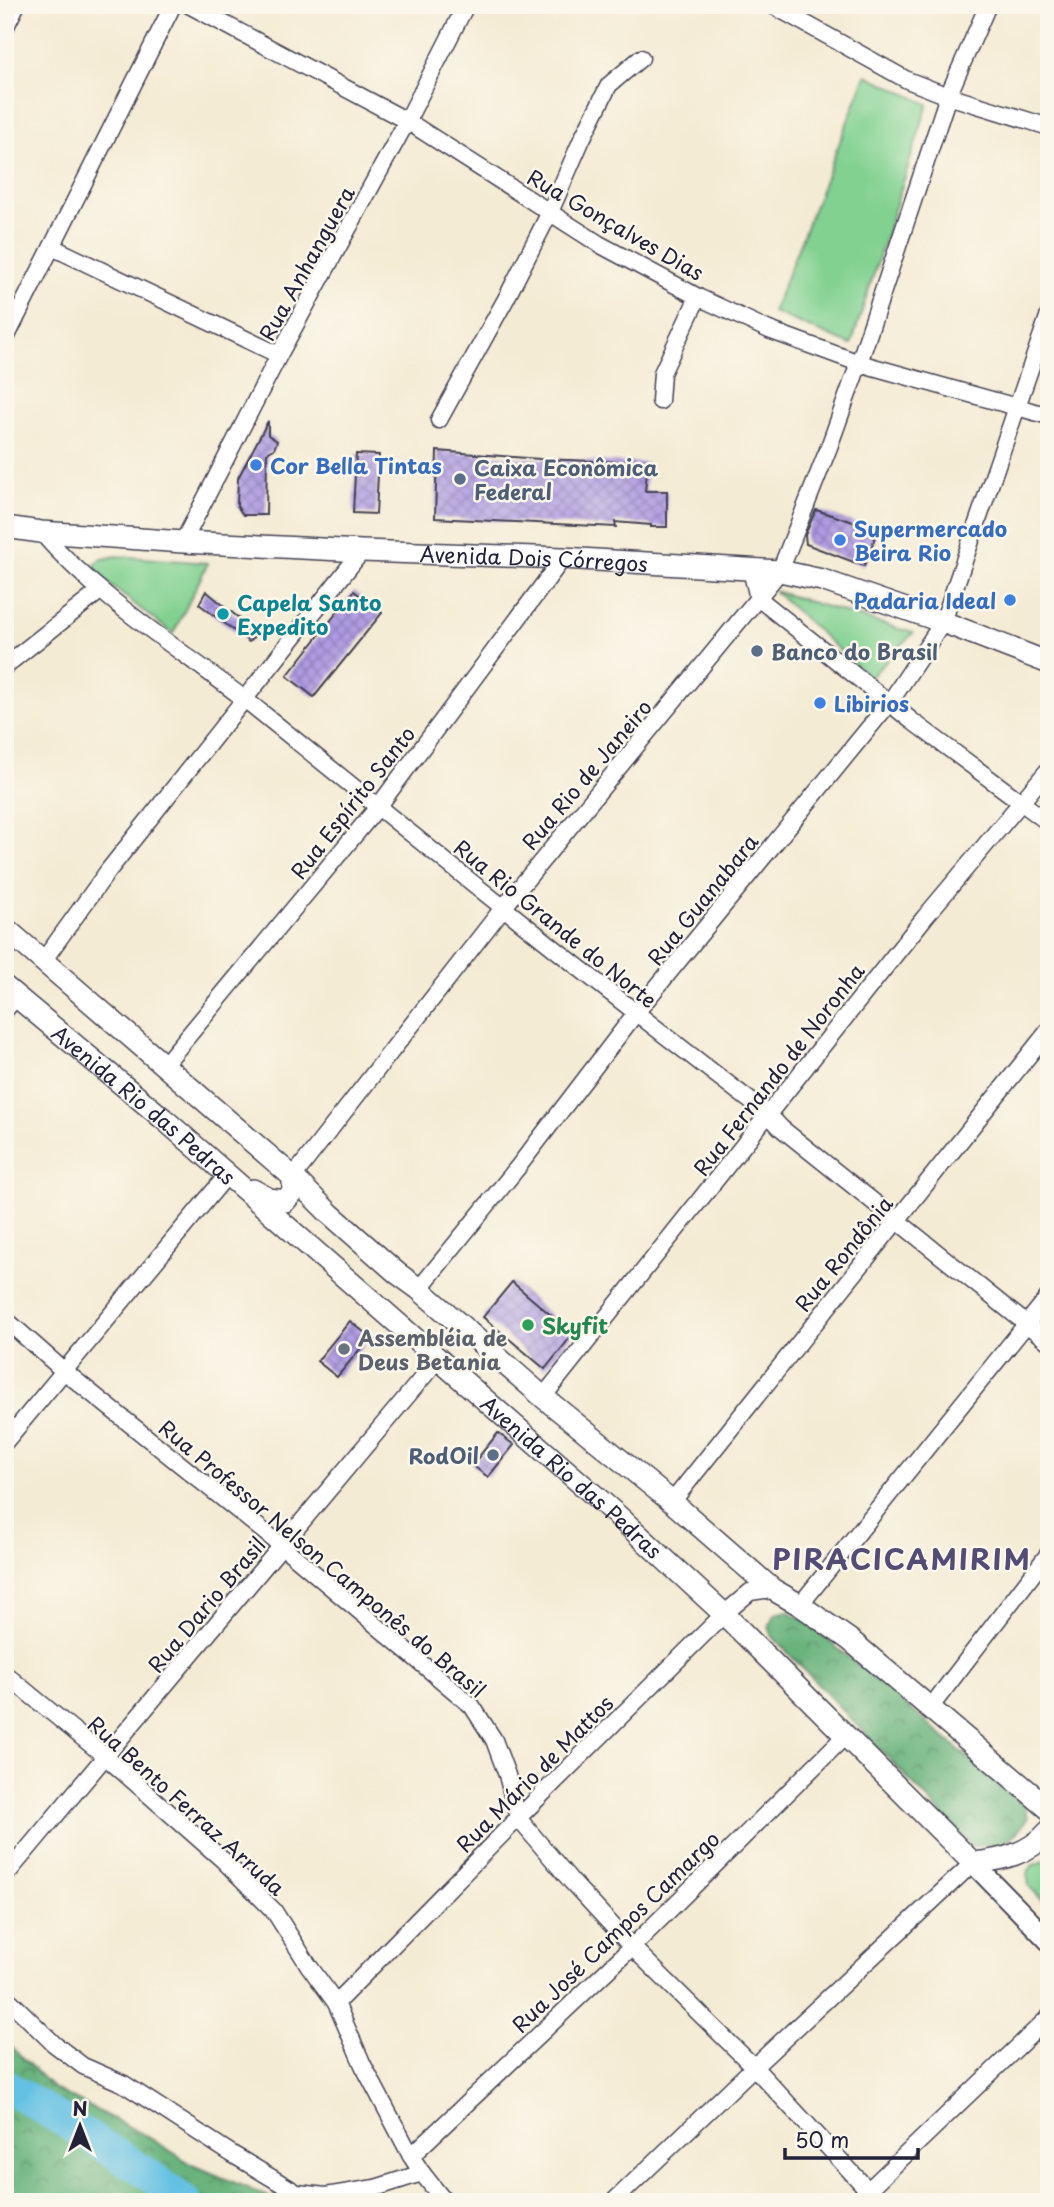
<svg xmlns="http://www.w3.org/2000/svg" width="1054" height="2207" font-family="'Playpen Sans',sans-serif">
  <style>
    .forest { fill: url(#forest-crowns); stroke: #466a5b; stroke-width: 2 }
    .park { fill: #82d191; stroke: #527a66; stroke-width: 2 }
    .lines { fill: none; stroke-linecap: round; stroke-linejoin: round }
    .river { stroke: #65c1e3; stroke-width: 32 }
    .building { fill: url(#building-cross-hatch) }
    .service-casing { stroke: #424052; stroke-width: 11 }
    .minor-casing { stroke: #424052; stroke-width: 19 }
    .tertiary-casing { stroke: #424052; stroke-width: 23 }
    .secondary-casing { stroke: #424052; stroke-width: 24 }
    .service { stroke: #fff; stroke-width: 8 }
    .minor { stroke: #fff; stroke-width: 16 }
    .tertiary { stroke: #fff; stroke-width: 19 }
    .secondary { stroke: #fff; stroke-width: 21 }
    .shop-dot { fill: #3f7fe0; stroke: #fbf7ec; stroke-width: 2.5 }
    .service-dot { fill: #5c6f8a; stroke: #fbf7ec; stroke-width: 2.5 }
    .culture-dot { fill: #0f9aa8; stroke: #fbf7ec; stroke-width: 2.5 }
    .leisure-dot { fill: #2e9e5b; stroke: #fbf7ec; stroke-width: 2.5 }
    .worship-dot { fill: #6b7280; stroke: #fbf7ec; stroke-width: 2.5 }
    .labels { text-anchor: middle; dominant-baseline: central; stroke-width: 5; stroke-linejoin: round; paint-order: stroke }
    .street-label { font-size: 21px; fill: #22223b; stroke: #fbf7ec }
    .shop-label { font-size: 21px; font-weight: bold; fill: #366cbe; stroke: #fbf7ec; text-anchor: start }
    .service-label { font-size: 21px; font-weight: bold; fill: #4e5e75; stroke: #fbf7ec; text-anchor: start }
    .culture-label { font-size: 21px; font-weight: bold; fill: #0d838f; stroke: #fbf7ec; text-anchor: start }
    .leisure-label { font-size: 21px; font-weight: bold; fill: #27864d; stroke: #fbf7ec; text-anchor: start }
    .worship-label { font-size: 21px; font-weight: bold; fill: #5b616d; stroke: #fbf7ec; text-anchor: start }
    .district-label { font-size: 28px; font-weight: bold; letter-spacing: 2px; fill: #534c75; stroke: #fbf7ec }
  </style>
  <defs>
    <pattern id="forest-crowns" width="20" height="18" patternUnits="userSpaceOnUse" patternTransform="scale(1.75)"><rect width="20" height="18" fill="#69b37b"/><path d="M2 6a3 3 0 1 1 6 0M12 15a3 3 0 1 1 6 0" fill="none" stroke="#569166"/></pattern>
    <pattern id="building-cross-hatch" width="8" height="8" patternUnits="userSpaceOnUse" patternTransform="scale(1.75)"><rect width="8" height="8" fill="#ae9be2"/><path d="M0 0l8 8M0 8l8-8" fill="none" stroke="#8d7eb8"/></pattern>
  </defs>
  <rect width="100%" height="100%" fill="#fbf7ec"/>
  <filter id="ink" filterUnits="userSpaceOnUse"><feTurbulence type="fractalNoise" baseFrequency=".0143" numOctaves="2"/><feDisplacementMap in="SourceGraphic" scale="14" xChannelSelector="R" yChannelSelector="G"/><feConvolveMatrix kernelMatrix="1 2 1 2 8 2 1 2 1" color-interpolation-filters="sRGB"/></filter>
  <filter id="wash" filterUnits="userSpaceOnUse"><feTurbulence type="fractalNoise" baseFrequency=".00686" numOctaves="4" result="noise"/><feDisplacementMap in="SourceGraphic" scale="28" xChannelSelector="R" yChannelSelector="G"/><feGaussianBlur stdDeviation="1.57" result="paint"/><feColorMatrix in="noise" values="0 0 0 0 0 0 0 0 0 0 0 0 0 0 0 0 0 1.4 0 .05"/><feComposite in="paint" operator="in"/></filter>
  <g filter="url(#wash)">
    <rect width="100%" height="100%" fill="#f4ebd4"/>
    <g class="forest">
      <path d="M787,1611L805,1621L1025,1805L1028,1818C1006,1846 1007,1846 972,1846L771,1635L769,1626L775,1614Z"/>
      <polygon points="5,2041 54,2089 145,2135 193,2165 280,2202 5,2202"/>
    </g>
    <g class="park">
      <polygon points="866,75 928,104 851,345 773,312"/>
      <polygon points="116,556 208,563 173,634 100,577 94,567 99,560"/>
      <polygon points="774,591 913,633 870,678"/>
      <polygon points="1049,1859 1049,1907 1029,1886 1027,1873 1033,1865"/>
    </g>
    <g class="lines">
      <polyline class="river" points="5,2085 147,2173 186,2202"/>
    </g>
    <g id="blocks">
      <g class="building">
        <polygon points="268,421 268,435 277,441 274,449 267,453 266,515 243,515 237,506 238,478"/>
        <polygon points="437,451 540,459 648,463 645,491 667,491 667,527 651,527 651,525 615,522 616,527 435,518"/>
        <polygon points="356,454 379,455 376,514 353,513"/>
        <polygon points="816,510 878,530 864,566 806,544 805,535"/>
        <polygon points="206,591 257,633 249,642 199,604"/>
        <polygon points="354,591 382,613 314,697 287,676"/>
        <polygon points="512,1282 573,1334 545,1369 483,1317"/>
        <polygon points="350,1321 370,1337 337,1377 317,1361"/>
        <polygon points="498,1433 514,1445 488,1477 472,1465"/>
      </g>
    </g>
  </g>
  <g filter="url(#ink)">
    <use href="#blocks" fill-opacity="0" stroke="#424052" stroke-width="2"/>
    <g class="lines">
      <defs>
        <polyline id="service" points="5,37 21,5"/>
        <g id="minor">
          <polyline points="189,5 407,121 599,244 698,297 769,330 859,363 1049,416"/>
          <polyline points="772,5 907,80 948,96 1049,127"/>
          <polyline points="988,5 948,96 859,363 829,447 780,571 758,598 912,721 1049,823"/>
          <polyline points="52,247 279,355"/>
          <polyline points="5,340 173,5"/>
          <polyline points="660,401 662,373 698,297"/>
          <polyline points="439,420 507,297 550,212 582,139 609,85 641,58"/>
          <path d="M41,532C103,604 188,653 262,713C430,849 597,985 769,1115L781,1128L1049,1342"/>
          <polyline points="183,542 279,355 407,121 466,5"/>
          <polyline points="5,666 100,591"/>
          <polyline points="43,961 108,871 362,551"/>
          <polyline points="5,1010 16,997"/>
          <polyline points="164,1065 378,807 563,558"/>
          <polyline points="293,1177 503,908 758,598 751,570"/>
          <polyline points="419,1289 518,1167 635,1014 890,702 943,622 1049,314"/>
          <polyline points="5,1319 64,1371 282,1546 472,1706 494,1740 507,1775 518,1818 571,1881 632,1947 754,2067 879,2202"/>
          <polyline points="543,1397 925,917 1049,769"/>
          <polyline points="5,1442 228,1174"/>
          <polyline points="672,1502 1049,1030"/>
          <polyline points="800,1605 1049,1296"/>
          <polyline points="5,1674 106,1757 223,1860 274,1911 309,1966 336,2003 363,2065 411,2156 422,2173 445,2202"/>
          <polyline points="930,1708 1049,1553"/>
          <polyline points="5,1876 439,1358"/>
          <polyline points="5,1996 54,2044 83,2066 124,2084 232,2154 297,2193 326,2196 375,2188 422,2173"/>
          <polyline points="336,2003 518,1818 724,1614 750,1592 772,1589"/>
          <polyline points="411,2156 632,1947 846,1735"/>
          <polyline points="613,2202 754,2067 973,1863"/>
          <polyline points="856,2202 1049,2017"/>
        </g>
        <polyline id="tertiary" points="973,1863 1049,1941"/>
        <g id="secondary">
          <path id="s1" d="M5,527L41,532L183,542L362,551L563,558L780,571L822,580L943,622L1049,663"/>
          <polyline points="5,928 293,1177 329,1213 397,1273 419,1289 543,1397 672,1502 772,1589 800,1605 850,1640 1049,1809"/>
          <path id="s2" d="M5,987L166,1121L618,1516L724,1614L973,1863C1002,1860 1029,1854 1049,1831"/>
          <polyline points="253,1190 269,1199 285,1201 293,1192 293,1177"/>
        </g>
      </defs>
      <use href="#service" class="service-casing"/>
      <use href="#minor" class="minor-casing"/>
      <use href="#tertiary" class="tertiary-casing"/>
      <use href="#secondary" class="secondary-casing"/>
      <use href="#service" class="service"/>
      <use href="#minor" class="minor"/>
      <use href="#tertiary" class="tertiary"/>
      <use href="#secondary" class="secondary"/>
    </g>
  </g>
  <g class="shop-dot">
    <circle cx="256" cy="465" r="7"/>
    <circle cx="840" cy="540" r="7"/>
    <circle cx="1010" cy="600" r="7"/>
    <circle cx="820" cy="703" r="7"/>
  </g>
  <g class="service-dot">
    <circle cx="460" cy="479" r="7"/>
    <circle cx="757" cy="651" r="7"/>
    <circle cx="493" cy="1455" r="7"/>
  </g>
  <circle class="culture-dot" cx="223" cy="614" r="7"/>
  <circle class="leisure-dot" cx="528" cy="1325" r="7"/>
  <circle class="worship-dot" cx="344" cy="1349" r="7"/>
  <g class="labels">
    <g class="street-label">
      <text transform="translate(616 224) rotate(30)">Rua Gonçalves Dias</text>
      <text transform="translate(306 263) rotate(-61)">Rua Anhanguera</text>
      <text stroke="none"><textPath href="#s1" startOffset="530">Avenida Dois Córregos</textPath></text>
      <text transform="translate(586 774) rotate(-50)">Rua Rio de Janeiro</text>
      <text transform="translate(352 802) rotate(-52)">Rua Espírito Santo</text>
      <text transform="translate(702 899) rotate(-51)">Rua Guanabara</text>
      <text transform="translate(556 923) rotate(39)">Rua Rio Grande do Norte</text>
      <text transform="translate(778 1069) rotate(-52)">Rua Fernando de Noronha</text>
      <text stroke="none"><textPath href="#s2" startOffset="182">Avenida Rio das Pedras</textPath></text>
      <text transform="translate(843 1253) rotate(-51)">Rua Rondônia</text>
      <text stroke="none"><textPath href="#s2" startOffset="749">Avenida Rio das Pedras</textPath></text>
      <text transform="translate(323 1558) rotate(40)">Rua Professor Nelson Camponês do Brasil</text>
      <text transform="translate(206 1604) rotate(-50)">Rua Dario Brasil</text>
      <text transform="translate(534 1773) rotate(-45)">Rua Mário de Mattos</text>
      <text transform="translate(187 1805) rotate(42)">Rua Bento Ferraz Arruda</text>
      <text transform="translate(615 1931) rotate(-44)">Rua José Campos Camargo</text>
    </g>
    <g class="shop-label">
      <text x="270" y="465">Cor Bella Tintas</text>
      <text x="854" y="528">Supermercado<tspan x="854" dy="24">Beira Rio</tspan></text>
      <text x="996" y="600" text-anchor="end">Padaria Ideal</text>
      <text x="834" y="703">Libirios</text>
    </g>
    <g class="service-label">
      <text x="474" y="467">Caixa Econômica<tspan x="474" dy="24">Federal</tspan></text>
      <text x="771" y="651">Banco do Brasil</text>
      <text x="479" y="1455" text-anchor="end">RodOil</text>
    </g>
    <g class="culture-label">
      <text x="237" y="602">Capela Santo<tspan x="237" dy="24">Expedito</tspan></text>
    </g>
    <g class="leisure-label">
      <text x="542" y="1325">Skyfit</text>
    </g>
    <g class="worship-label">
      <text x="358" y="1337">Assembléia de<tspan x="358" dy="24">Deus Betania</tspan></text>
    </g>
    <g class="district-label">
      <text x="902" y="1558">PIRACICAMIRIM</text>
    </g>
  </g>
  <rect width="1054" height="2207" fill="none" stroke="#fbf7ec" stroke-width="28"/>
  <g transform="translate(80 2126)" stroke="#fbf7ec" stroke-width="5" paint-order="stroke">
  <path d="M0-5L12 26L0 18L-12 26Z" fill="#22223b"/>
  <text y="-10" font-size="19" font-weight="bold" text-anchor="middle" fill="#22223b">N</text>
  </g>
  <path d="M785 2148v10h133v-10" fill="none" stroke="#22223b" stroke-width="3.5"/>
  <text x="795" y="2148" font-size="21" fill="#22223b" stroke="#fbf7ec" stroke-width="5" paint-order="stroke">50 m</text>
</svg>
